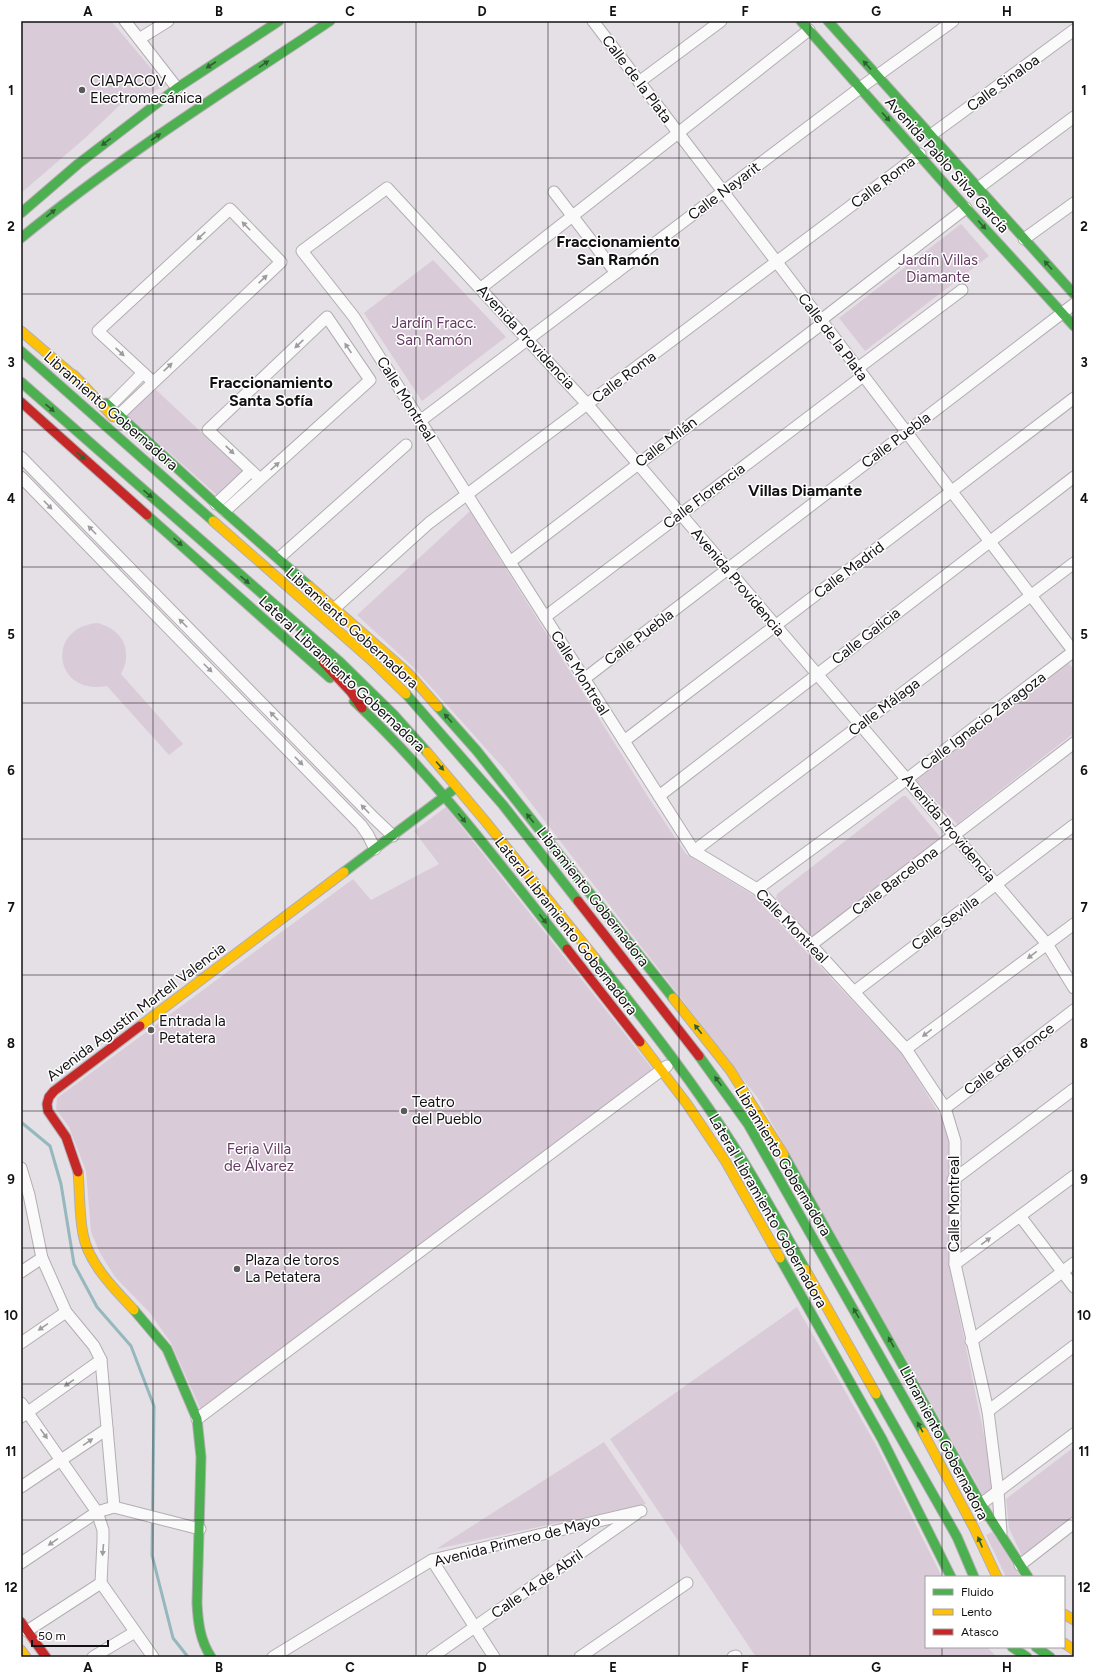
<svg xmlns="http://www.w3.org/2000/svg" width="1095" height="1678" font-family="Figtree,sans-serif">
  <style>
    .green { fill: #dacbd9 }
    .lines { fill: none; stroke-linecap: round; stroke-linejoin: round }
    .stream { stroke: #95b7be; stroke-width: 3 }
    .street-casing { stroke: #b2aeb1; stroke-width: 13 }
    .fast-casing { stroke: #b2aeb1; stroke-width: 11 }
    .slow-casing { stroke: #b2aeb1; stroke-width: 11 }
    .jam-casing { stroke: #b2aeb1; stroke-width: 11 }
    .street { stroke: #fbfafb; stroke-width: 11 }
    .fast { stroke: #4caf50; stroke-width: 9 }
    .slow { stroke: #ffc107; stroke-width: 9 }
    .jam { stroke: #c62828; stroke-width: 9 }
    .oneway { fill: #2f6031 }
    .oneway2 { fill: #9e9c9e }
    .grid { fill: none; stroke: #121012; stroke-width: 1; stroke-opacity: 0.55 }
    .poi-dot { fill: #5c595c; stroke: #fff; stroke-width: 1.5 }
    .labels { text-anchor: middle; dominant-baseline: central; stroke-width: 3; stroke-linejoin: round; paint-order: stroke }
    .street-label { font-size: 15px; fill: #121012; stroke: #fff }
    .poi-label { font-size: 15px; fill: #121012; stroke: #fff; text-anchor: start }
    .park-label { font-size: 15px; fill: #643962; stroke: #fff }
    .neighbourhood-label { font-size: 16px; font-weight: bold; fill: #121012; stroke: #fff }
    .neatline { fill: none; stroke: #121012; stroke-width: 1.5 }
    .grid-label { font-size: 13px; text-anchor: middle; font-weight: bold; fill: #121012 }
  </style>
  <rect width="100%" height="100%" fill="#e5e0e5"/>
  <g class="green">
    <polygon points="21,21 111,21 166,86 120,105 84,139 21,193"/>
    <polygon points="961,224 989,256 865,351 839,318"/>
    <polygon points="433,260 506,337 422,401 364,313"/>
    <polygon points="154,388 244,472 218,496 126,414"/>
    <polygon points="470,511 650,800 686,854 753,895 903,1055 941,1117 949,1142 949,1265 995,1488 983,1495 757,1097 507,772 412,666 357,615"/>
    <path d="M97,623C114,627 128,639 126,659C126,664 123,669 121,674L183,744L169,755L107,686C54,696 45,628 97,623Z"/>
    <polygon points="1067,661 1074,670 1074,733 957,824 915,779"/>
    <polygon points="903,796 906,796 940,837 940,841 813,936 809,935 776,898 777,894"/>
    <polygon points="446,807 654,1071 201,1410 171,1343 150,1313 115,1277 100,1253 91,1232 86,1171 69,1127 56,1109 57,1098 353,879 371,900 439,864 414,831"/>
    <polygon points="797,1307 876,1445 942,1577 926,1577 926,1647 987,1647 997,1657 756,1657 610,1439"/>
    <polygon points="604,1442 646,1504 436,1549"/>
    <polygon points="1074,1447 1074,1516 1022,1556 1009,1528 1006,1499"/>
    <polygon points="992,1532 1021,1577 1006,1577 986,1535"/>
  </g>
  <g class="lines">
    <polyline class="stream" points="21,1122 50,1146 61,1184 74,1264 97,1307 131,1346 154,1406 152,1555 173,1638 188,1657"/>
    <defs>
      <g id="street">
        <polyline points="125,21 177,88"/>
        <polyline points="593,21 1074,652"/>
        <polyline points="139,39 168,21"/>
        <polyline points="639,82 721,21"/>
        <polyline points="931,135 1074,30"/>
        <polyline points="978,188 1074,117"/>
        <polyline points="554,192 616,273"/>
        <polyline points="1024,239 1074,203"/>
        <polyline points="481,288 809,30"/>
        <polyline points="821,320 966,208"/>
        <polyline points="858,368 962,290"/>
        <polyline points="110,406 143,373"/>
        <polyline points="120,414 281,262 230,209 98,331 153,382"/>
        <polyline points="420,421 860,88 953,21"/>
        <polyline points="21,457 374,818 393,836"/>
        <polyline points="21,477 361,825 368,835 375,849"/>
        <polyline points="216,504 251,471"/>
        <polyline points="225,511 370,380 327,317 208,430 260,479"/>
        <polyline points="279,558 406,445"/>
        <polyline points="510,562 823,323"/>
        <polyline points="335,608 429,523 920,154"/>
        <polyline points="545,617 863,376"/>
        <polyline points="584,679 1074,304"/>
        <polyline points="624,741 1074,398"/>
        <polyline points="659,796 1074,477"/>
        <polyline points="694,851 1074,563"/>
        <polyline points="757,889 907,779 1074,651"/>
        <polyline points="811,945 1074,743"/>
        <polyline points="854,992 1074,825"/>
        <polyline points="906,1049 1074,924"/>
        <polyline points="945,1108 1074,1010"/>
        <polyline points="21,1168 29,1195 42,1258 66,1312 94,1346 101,1360 114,1507"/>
        <polyline points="953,1180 1074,1089"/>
        <polyline points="1020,1216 1074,1287"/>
        <polyline points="955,1264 1074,1176"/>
        <polyline points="21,1272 42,1258"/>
        <polyline points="971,1341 1074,1263"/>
        <polyline points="21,1343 66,1312"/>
        <polyline points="21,1403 97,1512 103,1530 103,1541 101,1583 153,1657"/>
        <polyline points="988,1411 1074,1346"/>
        <polyline points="21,1417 101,1360"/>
        <polyline points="197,1419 667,1066"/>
        <polyline points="21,1487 107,1429"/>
        <polyline points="981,1504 1074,1434"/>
        <polyline points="1001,1533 998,1491 988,1411 955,1264 955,1141 945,1108 906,1049 811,945 757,889 694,851 354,317 302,251 387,188 587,404 1047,944 1074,988"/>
        <polyline points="432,1560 494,1657"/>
        <polyline points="21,1563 97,1512 114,1507 200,1529"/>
        <polyline points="1020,1565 1074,1523"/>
        <polyline points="27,1631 101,1583"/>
        <polyline points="93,1657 135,1632"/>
        <polyline points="273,1657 432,1560 641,1511"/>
        <polyline points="432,1657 636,1514"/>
        <polyline points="580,1657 687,1583"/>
        <polyline points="733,1657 736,1656"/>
      </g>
      <g id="fast">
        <polyline points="801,21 966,208 1074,326"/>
        <polyline points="828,21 1074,294"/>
        <polyline points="21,213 78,164 177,88 279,21"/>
        <path d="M21,238C118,158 225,91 330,21"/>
        <polyline points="21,351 213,521"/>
        <polyline points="21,382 341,663 394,715 427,752"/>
        <polyline points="106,403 216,504 309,586"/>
        <polyline points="147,515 330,678"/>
        <polyline points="406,694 503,805 578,901"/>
        <path d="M354,701C434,776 499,863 567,949"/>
        <polyline points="438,707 477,751 673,998"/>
        <polyline points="344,872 453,790"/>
        <path d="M595,958C646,1022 697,1087 740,1156C763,1193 784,1231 805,1269"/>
        <polyline points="699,1056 748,1124 923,1432"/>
        <polyline points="784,1155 981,1504 1028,1577"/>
        <polyline points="780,1258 882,1439 951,1577"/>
        <path d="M134,1310L167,1349L197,1419L201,1457L197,1603C198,1623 200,1640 211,1657"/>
        <polyline points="876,1394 957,1537 974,1577"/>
        <polyline points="1012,1647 1027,1657"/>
        <polyline points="1036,1647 1050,1657"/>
      </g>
      <g id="slow">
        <polyline points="21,331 82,383"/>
        <polyline points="74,375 113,417"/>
        <polyline points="213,521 370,659 406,694"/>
        <polyline points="309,586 408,673 438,707"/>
        <polyline points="427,752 486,822 595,958"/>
        <polyline points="673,998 730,1070 784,1155"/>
        <polyline points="140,1026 344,872"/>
        <polyline points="640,1042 687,1104 726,1162 780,1258"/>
        <path d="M78,1172C80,1192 79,1214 83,1234C88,1263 115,1290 134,1310"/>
        <polyline points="805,1269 876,1394"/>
        <polyline points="923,1432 974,1528 997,1577"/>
        <polyline points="1064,1614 1074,1620"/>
        <polyline points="1064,1643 1074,1650"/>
        <polyline points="21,1650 26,1657"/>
      </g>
      <g id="jam">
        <polyline points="21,402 147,515"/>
        <polyline points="323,662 351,692 362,708"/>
        <polyline points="578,901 699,1056"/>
        <polyline points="567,949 640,1042"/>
        <polyline points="78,1172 66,1137 48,1111 47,1104 49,1097 54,1091 140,1026"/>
        <polyline points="21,1622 46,1657"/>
      </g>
    </defs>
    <use href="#street" class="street-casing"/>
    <use href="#fast" class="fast-casing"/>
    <use href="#slow" class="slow-casing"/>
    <use href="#jam" class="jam-casing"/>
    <use href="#street" class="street"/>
    <use href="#fast" class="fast"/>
    <use href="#slow" class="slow"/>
    <use href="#jam" class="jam"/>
  </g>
  <defs><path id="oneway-solid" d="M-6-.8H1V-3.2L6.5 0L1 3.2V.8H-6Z"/></defs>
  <g class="oneway">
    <use href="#oneway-solid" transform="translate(264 64) rotate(-34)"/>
    <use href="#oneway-solid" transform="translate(211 65) rotate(147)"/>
    <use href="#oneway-solid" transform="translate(867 65) rotate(-132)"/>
    <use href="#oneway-solid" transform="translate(886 117) rotate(48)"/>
    <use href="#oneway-solid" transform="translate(156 137) rotate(-34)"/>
    <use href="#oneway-solid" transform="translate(106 142) rotate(142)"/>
    <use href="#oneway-solid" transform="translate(51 213) rotate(-39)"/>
    <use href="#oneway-solid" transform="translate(982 225) rotate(48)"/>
    <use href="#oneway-solid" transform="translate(1048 265) rotate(-132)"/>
    <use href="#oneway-solid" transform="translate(50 408) rotate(41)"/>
    <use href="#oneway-solid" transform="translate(81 456) rotate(42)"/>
    <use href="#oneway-solid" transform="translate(148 494) rotate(41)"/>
    <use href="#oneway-solid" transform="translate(178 542) rotate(42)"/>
    <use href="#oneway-solid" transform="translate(245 580) rotate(41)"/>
    <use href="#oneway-solid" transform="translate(448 718) rotate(-132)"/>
    <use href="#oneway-solid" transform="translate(440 766) rotate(49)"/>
    <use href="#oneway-solid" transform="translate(462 818) rotate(50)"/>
    <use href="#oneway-solid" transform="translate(530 818) rotate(-129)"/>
    <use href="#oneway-solid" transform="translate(543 919) rotate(52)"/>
    <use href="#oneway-solid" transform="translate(698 1029) rotate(-128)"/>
    <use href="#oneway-solid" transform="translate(718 1081) rotate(-126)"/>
    <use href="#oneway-solid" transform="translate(856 1313) rotate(-120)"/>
    <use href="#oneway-solid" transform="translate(891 1342) rotate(-119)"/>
    <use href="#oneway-solid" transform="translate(920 1427) rotate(-119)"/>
    <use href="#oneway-solid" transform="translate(980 1542) rotate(-113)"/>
  </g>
  <g class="oneway2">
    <use href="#oneway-solid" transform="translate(246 226) rotate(-134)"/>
    <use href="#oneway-solid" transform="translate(201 236) rotate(137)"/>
    <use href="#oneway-solid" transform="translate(263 279) rotate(-43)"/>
    <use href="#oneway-solid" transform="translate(299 344) rotate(137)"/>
    <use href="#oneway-solid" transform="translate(348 348) rotate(-124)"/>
    <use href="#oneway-solid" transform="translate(120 352) rotate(43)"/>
    <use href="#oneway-solid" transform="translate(168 367) rotate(-43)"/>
    <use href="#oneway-solid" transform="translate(230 450) rotate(44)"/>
    <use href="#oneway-solid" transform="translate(275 466) rotate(-42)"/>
    <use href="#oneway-solid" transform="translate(48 505) rotate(46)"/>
    <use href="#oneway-solid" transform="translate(92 530) rotate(-134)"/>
    <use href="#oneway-solid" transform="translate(183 623) rotate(-135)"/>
    <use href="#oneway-solid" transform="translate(208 668) rotate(45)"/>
    <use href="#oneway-solid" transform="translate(274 716) rotate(-134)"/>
    <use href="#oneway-solid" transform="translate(299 761) rotate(46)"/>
    <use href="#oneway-solid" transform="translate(365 809) rotate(-134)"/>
    <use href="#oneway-solid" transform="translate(1032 955) rotate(143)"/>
    <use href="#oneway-solid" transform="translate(927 1033) rotate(143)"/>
    <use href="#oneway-solid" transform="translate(986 1241) rotate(-36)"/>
    <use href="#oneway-solid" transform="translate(43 1327) rotate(146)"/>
    <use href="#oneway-solid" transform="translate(69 1383) rotate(145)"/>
    <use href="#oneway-solid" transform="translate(44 1434) rotate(54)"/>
    <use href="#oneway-solid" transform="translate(88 1442) rotate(-34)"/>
    <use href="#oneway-solid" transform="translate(53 1542) rotate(146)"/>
    <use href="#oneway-solid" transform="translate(103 1550) rotate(95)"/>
  </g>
  <path class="grid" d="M153,21V1657M285,21V1657M416,21V1657M548,21V1657M679,21V1657M810,21V1657M942,21V1577M21,158H1074M21,294H1074M21,430H1074M21,567H1074M21,703H1074M21,839H1074M21,975H1074M21,1111H1074M21,1248H1074M21,1384H1074M21,1520H1074M942,1647V1657"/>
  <g class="poi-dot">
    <circle cx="82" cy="90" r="4"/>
    <circle cx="151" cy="1030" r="4"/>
    <circle cx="404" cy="1111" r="4"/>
    <circle cx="237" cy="1269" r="4"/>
  </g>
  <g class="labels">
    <g class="street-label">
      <text transform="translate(637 79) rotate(53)">Calle de la Plata</text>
      <text transform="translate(1003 83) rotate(-36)">Calle Sinaloa</text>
      <text transform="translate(947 165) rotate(48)">Avenida Pablo Silva García</text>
      <text transform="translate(883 182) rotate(-37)">Calle Roma</text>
      <text transform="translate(724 191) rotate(-37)">Calle Nayarit</text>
      <text transform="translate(526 337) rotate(47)">Avenida Providencia</text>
      <text transform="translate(833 337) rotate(53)">Calle de la Plata</text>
      <text transform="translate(624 377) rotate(-37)">Calle Roma</text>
      <text transform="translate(406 399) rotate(58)">Calle Montreal</text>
      <text transform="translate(111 411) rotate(41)">Libramiento Gobernadora</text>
      <text transform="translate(896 440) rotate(-37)">Calle Puebla</text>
      <text transform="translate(666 442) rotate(-37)">Calle Milán</text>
      <text transform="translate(704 496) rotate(-37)">Calle Florencia</text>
      <text transform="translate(849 570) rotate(-37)">Calle Madrid</text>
      <text transform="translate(738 582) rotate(50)">Avenida Providencia</text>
      <text transform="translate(352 628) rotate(42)">Libramiento Gobernadora</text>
      <text transform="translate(866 636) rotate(-38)">Calle Galicia</text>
      <text transform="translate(639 637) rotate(-37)">Calle Puebla</text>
      <text transform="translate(580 673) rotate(58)">Calle Montreal</text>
      <text transform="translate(342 674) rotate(43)">Lateral Libramiento Gobernadora</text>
      <text transform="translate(884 707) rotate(-37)">Calle Málaga</text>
      <text transform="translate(983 721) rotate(-37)">Calle Ignacio Zaragoza</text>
      <text transform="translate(949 828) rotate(50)">Avenida Providencia</text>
      <text transform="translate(895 881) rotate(-37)">Calle Barcelona</text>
      <text transform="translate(593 897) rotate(52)">Libramiento Gobernadora</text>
      <text transform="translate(945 923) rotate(-37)">Calle Sevilla</text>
      <text transform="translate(566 926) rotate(52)">Lateral Libramiento Gobernadora</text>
      <text transform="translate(792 926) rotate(46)">Calle Montreal</text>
      <text transform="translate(136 1012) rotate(-37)">Avenida Agustín Martell Valencia</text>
      <text transform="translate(1009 1059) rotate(-37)">Calle del Bronce</text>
      <text transform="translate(783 1161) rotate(59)">Libramiento Gobernadora</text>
      <text transform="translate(954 1204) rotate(-90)">Calle Montreal</text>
      <text transform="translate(768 1211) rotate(60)">Lateral Libramiento Gobernadora</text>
      <text transform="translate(944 1443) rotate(62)">Libramiento Gobernadora</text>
      <text transform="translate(517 1541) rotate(-14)">Avenida Primero de Mayo</text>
      <text transform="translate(537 1584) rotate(-35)">Calle 14 de Abril</text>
    </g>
    <g class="poi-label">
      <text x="90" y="81">CIAPACOV<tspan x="90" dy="17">Electromecánica</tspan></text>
      <text x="159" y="1021">Entrada la<tspan x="159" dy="17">Petatera</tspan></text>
      <text x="412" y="1102">Teatro<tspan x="412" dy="17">del Pueblo</tspan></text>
      <text x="245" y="1260">Plaza de toros<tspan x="245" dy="17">La Petatera</tspan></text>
    </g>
    <g class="park-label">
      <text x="938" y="260">Jardín Villas<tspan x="938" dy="17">Diamante</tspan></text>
      <text x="434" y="323">Jardín Fracc.<tspan x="434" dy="17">San Ramón</tspan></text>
      <text x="259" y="1149">Feria Villa<tspan x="259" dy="17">de Álvarez</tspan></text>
    </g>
    <g class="neighbourhood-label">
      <text x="618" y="241">Fraccionamiento<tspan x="618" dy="18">San Ramón</tspan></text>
      <text x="271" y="382">Fraccionamiento<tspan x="271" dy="18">Santa Sofía</tspan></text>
      <text x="805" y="490">Villas Diamante</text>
    </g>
  </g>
  <rect width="1095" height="1678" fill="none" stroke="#ffffff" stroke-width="44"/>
  <rect x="925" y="1576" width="140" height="72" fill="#ffffff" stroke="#a09fa0"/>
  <rect x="933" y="1589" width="20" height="6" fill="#4caf50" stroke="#a09fa0"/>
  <text x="961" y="1596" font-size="12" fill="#121012">Fluido</text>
  <rect x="933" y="1609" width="20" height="6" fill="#ffc107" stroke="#a09fa0"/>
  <text x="961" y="1616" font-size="12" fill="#121012">Lento</text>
  <rect x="933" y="1629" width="20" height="6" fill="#c62828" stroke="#a09fa0"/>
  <text x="961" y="1636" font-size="12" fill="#121012">Atasco</text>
  <path d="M32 1640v6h76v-6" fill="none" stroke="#121012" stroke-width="2"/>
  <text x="38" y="1640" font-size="12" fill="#121012" stroke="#ffffff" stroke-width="3" paint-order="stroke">50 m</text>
  <rect x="22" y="22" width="1051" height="1634" class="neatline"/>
  <g class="grid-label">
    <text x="88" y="16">A</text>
    <text x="219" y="16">B</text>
    <text x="350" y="16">C</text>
    <text x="482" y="16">D</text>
    <text x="613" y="16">E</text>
    <text x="745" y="16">F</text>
    <text x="876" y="16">G</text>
    <text x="1007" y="16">H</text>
    <text x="11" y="95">1</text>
    <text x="1084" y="95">1</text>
    <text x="11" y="231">2</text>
    <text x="1084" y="231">2</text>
    <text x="11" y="367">3</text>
    <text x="1084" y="367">3</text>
    <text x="11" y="503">4</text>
    <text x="1084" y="503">4</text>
    <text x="11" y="639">5</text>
    <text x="1084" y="639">5</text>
    <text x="11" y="775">6</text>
    <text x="1084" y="775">6</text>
    <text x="11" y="912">7</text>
    <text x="1084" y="912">7</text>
    <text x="11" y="1048">8</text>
    <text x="1084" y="1048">8</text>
    <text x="11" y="1184">9</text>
    <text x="1084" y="1184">9</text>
    <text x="11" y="1320">10</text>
    <text x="1084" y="1320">10</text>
    <text x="11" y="1456">11</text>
    <text x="1084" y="1456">11</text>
    <text x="11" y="1592">12</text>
    <text x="1084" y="1592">12</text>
    <text x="88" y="1672">A</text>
    <text x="219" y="1672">B</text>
    <text x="350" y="1672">C</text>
    <text x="482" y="1672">D</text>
    <text x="613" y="1672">E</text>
    <text x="745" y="1672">F</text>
    <text x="876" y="1672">G</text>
    <text x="1007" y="1672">H</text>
  </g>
</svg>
